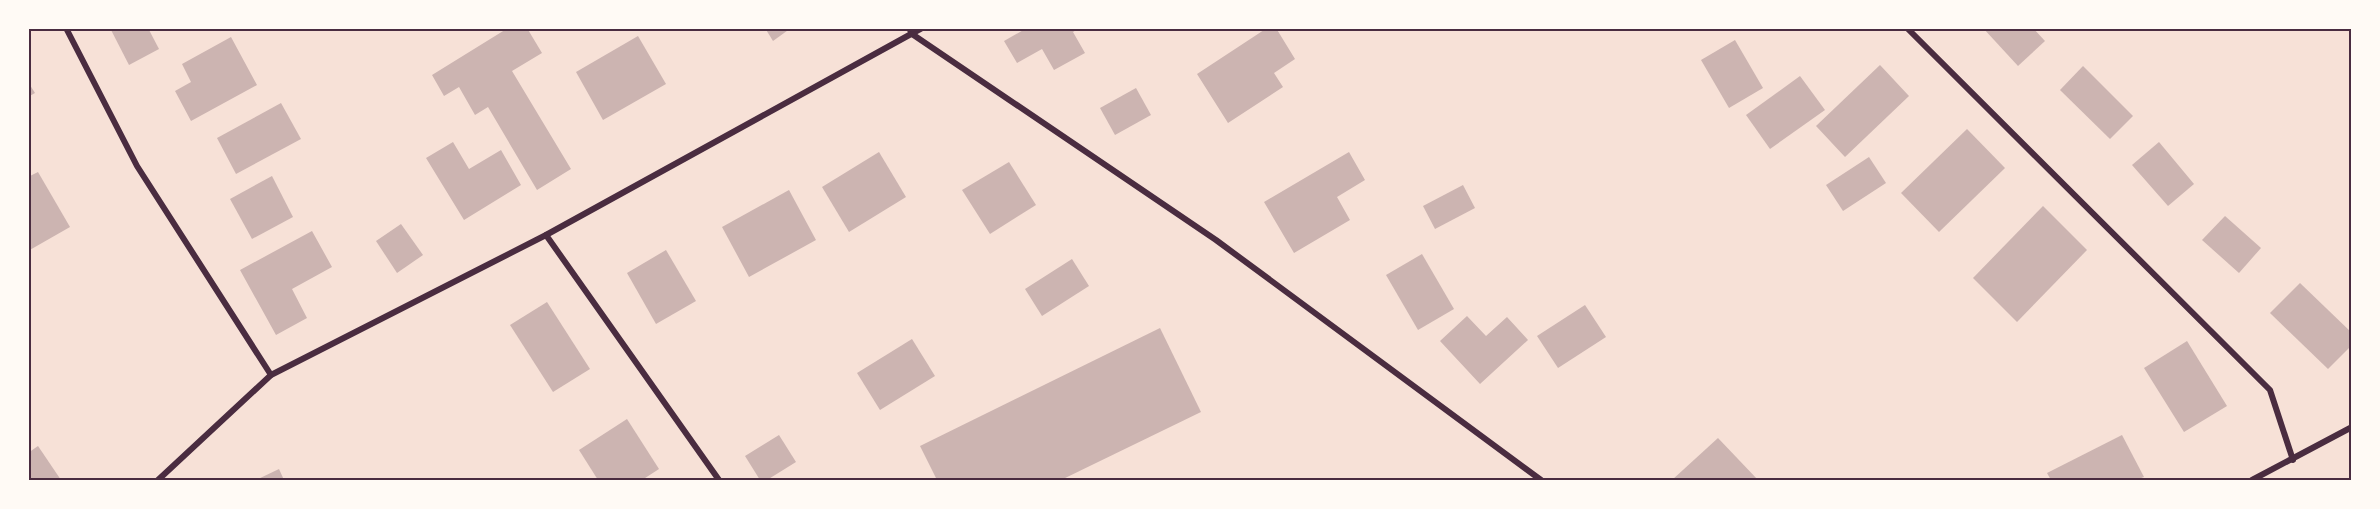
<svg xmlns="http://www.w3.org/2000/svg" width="2380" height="509" font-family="Lora,serif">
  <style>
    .building { fill: #ccb4b1 }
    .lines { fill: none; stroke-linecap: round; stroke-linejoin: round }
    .minor { stroke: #4a2c40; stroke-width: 6 }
    .neatline { fill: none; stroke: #4a2c40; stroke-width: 2 }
  </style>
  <rect width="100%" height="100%" fill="#f7e1d7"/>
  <g class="building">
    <polygon points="110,28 148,28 159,49 129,65"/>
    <polygon points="508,28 527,28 542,53 512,71 571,169 537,190 488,107 475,115 459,87 444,96 432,75"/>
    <polygon points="765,28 791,28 773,41"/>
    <polygon points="1027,28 1079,28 1073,32 1085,53 1054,70 1042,49 1017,63 1004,41"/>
    <polygon points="1267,28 1276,28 1295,59 1274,73 1283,87 1228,123 1197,74"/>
    <polygon points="1983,28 2033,28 2045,41 2018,66"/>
    <polygon points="638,36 666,84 603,120 576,72"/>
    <polygon points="231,37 257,85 191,121 175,91 191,82 182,64"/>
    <polygon points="1735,40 1763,88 1729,108 1701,60"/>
    <polygon points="1880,65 1909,96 1845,157 1816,126"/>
    <polygon points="2083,66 2133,116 2110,139 2060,90"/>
    <polygon points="1800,76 1825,110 1770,149 1746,115"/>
    <polygon points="28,82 35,93 28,97"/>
    <polygon points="1136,88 1151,115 1115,135 1100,108"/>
    <polygon points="281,103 301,139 236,174 217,138"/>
    <polygon points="1967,129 2005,168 1939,232 1901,193"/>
    <polygon points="453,142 469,169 501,150 521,185 464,220 426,158"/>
    <polygon points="2159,142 2194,184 2168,206 2132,165"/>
    <polygon points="879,152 906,197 849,232 822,187"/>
    <polygon points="1349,152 1365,180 1337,197 1350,220 1294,253 1264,202"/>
    <polygon points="1869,157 1886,183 1843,211 1826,185"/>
    <polygon points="1009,162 1036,205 990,234 962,190"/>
    <polygon points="38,172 70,227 28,251 28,177"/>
    <polygon points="272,176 293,217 252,239 230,199"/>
    <polygon points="1463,185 1475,208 1435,229 1423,206"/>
    <polygon points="789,190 816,240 749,277 722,227"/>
    <polygon points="2043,206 2087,250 2017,322 1973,278"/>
    <polygon points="2225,216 2261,248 2239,273 2202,240"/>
    <polygon points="401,224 423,255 397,273 376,241"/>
    <polygon points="312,231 332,267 292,289 307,318 276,335 240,270"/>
    <polygon points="666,250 696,301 656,324 627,273"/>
    <polygon points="1422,254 1454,309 1418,330 1386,275"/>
    <polygon points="1072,259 1089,286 1042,316 1025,289"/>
    <polygon points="2300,283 2352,333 2352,345 2328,369 2270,313"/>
    <polygon points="547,302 590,369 553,392 510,325"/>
    <polygon points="1585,305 1606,337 1558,368 1537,336"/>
    <polygon points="1467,316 1486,336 1507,317 1528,340 1480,384 1440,341"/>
    <polygon points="1160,328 1201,412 1061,480 937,480 920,446"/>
    <polygon points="912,339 935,376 880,410 857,373"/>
    <polygon points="2187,341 2227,406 2184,432 2144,368"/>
    <polygon points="627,419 659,469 642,480 598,480 579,450"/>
    <polygon points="779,435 796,462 767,480 760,480 745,456"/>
    <polygon points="2122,435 2144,477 2136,480 2051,480 2047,473"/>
    <polygon points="1718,438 1758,480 1672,480"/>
    <polygon points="38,446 61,480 28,480 28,453"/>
    <polygon points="279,469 284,480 256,480"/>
  </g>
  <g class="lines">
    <g class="minor">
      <polyline points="66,28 137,166 271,375"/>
      <polyline points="909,28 912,34 1216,240 1541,480"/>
      <polyline points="1907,28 2270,390 2293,460"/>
      <polyline points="546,235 719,480"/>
      <polyline points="158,480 271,375 546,235 922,28"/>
      <polyline points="2252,480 2352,427"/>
    </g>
  </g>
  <rect width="2380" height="509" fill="none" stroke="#fffaf5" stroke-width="60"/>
  <rect x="30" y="30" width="2320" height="449" class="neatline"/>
</svg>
